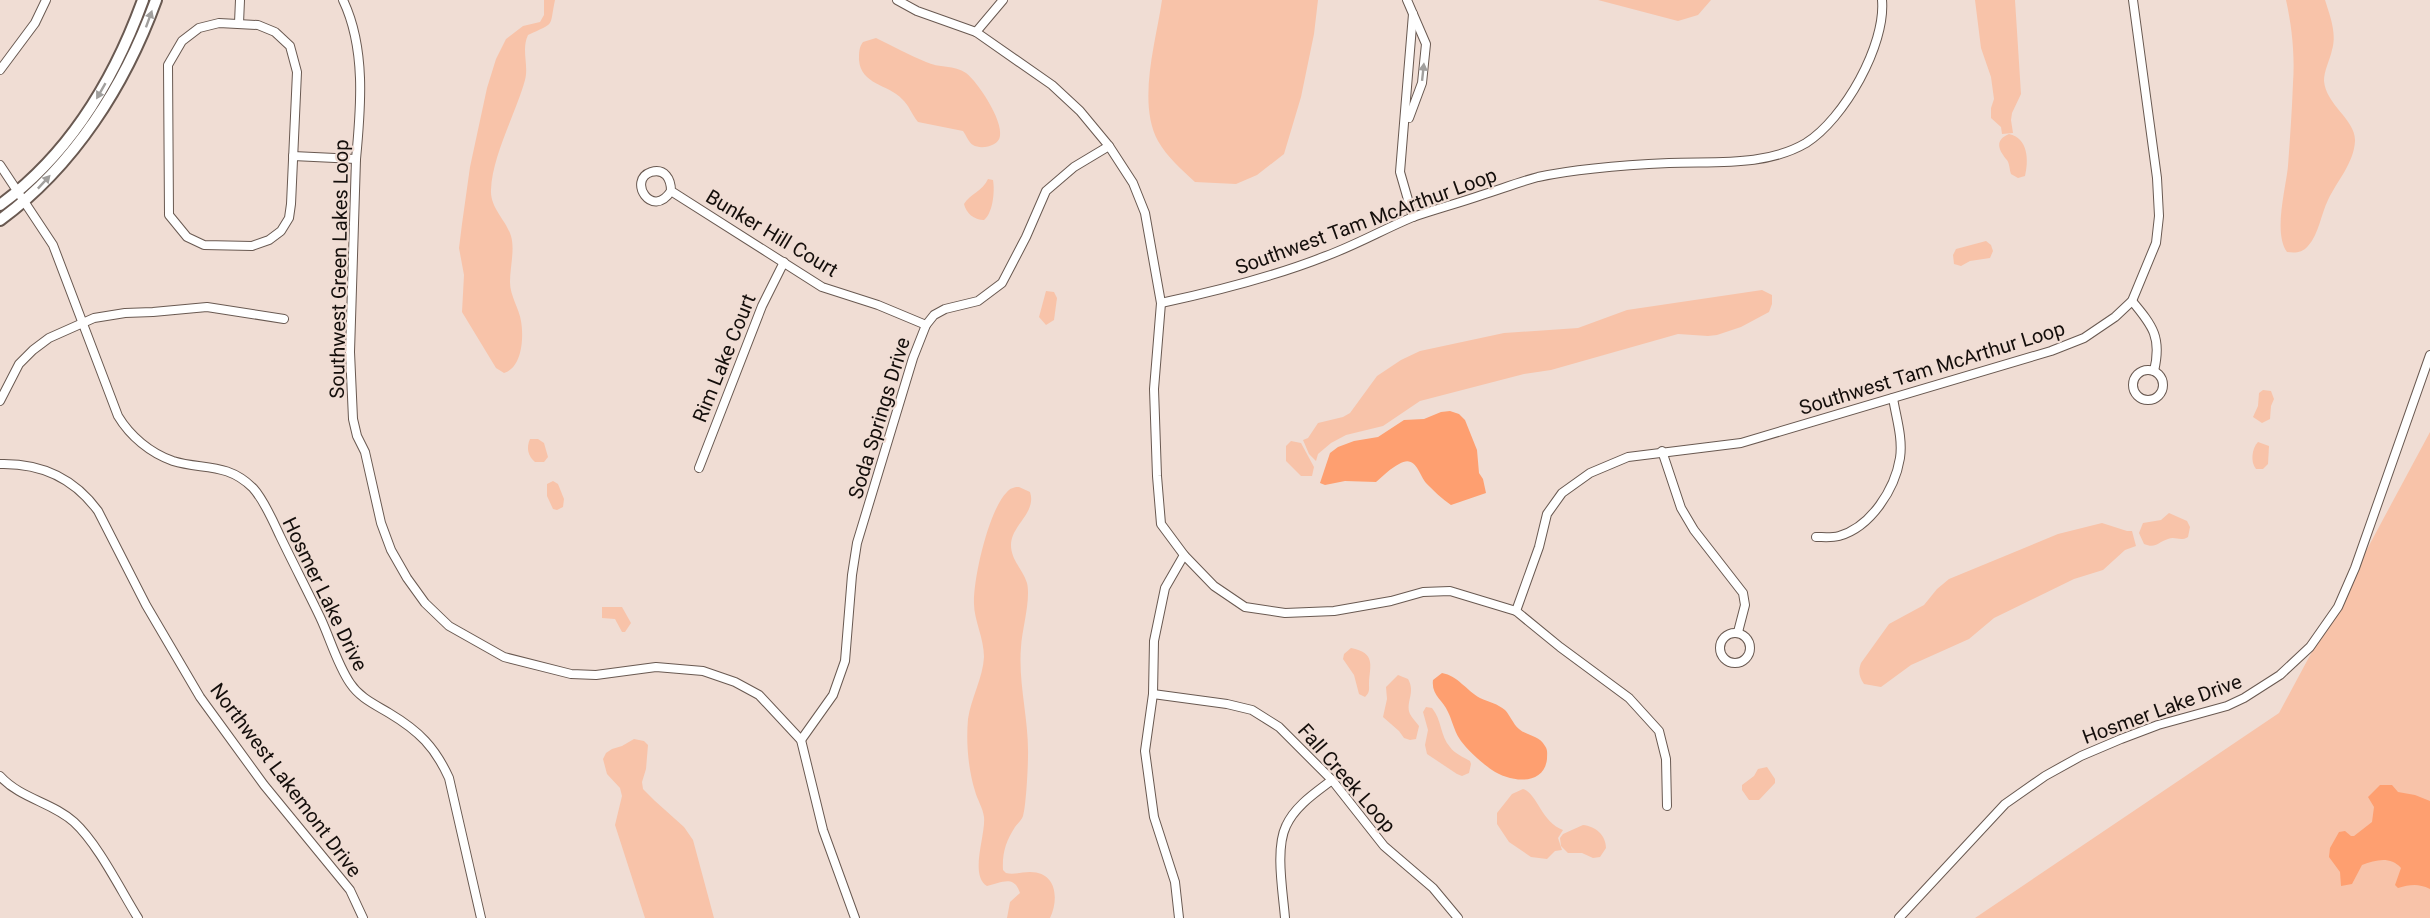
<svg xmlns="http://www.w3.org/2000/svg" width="2430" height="918" font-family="Roboto,sans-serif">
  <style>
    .green { fill: #f8c3a9 }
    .water { fill: #fe9f70 }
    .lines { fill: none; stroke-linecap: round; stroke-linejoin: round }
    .minor-casing { stroke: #695951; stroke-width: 10 }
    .secondary-casing { stroke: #695951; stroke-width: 14 }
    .minor { stroke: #fff; stroke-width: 8 }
    .secondary { stroke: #fff; stroke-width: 10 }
    .oneway { fill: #a19f9d }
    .labels { text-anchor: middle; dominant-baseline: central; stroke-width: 4.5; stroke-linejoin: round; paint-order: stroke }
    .street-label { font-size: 20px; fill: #140e0b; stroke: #f0ddd4 }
  </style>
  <rect width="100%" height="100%" fill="#f0ddd4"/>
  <g class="green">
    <path d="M544,0H555C549,28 556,22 528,35C521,50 529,65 525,80C516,113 492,156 491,190C490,208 506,220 511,236C515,250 510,267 510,282C510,296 519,308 521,321C524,338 522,368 504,373L496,368L462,312L464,275L459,248L462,224L470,167L487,88L496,59L506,39L523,26L540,22L544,15Z"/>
    <path d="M1162,0H1318L1314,34L1301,97L1284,154L1257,175L1236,184L1195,182C1182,170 1167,157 1158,141C1137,102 1156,42 1162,0Z"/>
    <polygon points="1598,0 1711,0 1698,15 1678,21"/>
    <polygon points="1975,0 2015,0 2021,94 2012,113 2011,120 2013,133 2002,134 2001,127 1991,118 1991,108 1994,99 1991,77 1981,48"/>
    <path d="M2286,0H2325C2330,16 2337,33 2332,50C2330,60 2324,70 2324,81C2326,105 2356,120 2355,141C2354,163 2337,181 2328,200C2321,214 2319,234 2308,246C2302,253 2295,253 2287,252C2273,233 2286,188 2288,166C2290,138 2292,110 2293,83C2295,55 2292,27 2286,0Z"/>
    <path d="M876,38C893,46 909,55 926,62C938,68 955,65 966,73C978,82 1003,120 1000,136C999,146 981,150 973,145C969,143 966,135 963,131L918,122C912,115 909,105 902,99C888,84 861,85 859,60C859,53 859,47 863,42Z"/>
    <path d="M2009,134C2028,138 2029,160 2025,176L2018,178L2011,174C2009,169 2010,163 2006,159C1999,150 1994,140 2009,134Z"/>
    <path d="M988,179L993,180C995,191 993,213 984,220C974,220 966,213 964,204C970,194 983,191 988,179Z"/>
    <polygon points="1986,241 1991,245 1993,251 1990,258 1970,261 1961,266 1954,264 1953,255 1956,249"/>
    <polygon points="1762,290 1772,295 1772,304 1769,312 1741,327 1717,335 1708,336 1678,334 1551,370 1524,374 1420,401 1383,426 1346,435 1331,443 1318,454 1316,461 1309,454 1303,440 1308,438 1318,423 1343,417 1350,413 1377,376 1401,360 1420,351 1504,333 1578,328 1627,310"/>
    <polygon points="1046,291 1054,292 1057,298 1054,320 1046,325 1039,317"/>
    <polygon points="2263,390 2271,391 2274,399 2271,406 2270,419 2262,423 2253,417 2258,406 2259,393"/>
    <polygon points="2430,432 2430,918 1975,918 2279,713"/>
    <path d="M530,439H538L544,443L548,457L544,462H535C528,456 526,448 530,439Z"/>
    <polygon points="1291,441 1301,443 1314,467 1312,476 1301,476 1286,461 1286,446"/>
    <path d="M2258,442L2269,446L2268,464L2263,469H2256C2250,462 2252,448 2258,442Z"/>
    <polygon points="553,481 558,484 564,499 563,507 557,510 553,509 547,496 547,484"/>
    <path d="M1019,487L1030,492C1037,513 1011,525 1011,545C1011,560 1023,570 1027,583C1031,600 1022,629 1021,647C1018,684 1029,719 1028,756C1028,768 1026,807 1023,816C1022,820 1017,824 1015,827C1006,841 1002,853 1003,870L1006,873C1014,875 1021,872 1030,872C1057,872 1059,899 1050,918H1007L1010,902L1020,893C1014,874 1001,883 987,886C969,875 986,835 984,817C983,808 977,799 975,791C968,768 966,743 968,719C971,698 983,678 984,657C984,638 974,620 974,604C973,579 989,509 1007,492C1010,488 1015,487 1019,487Z"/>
    <path d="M2169,513L2187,521L2190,527L2188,537C2180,542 2176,536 2168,539C2158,542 2156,549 2144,544L2139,533L2143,523L2161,520Z"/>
    <path d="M2102,523L2127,531H2132L2136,546L2125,550L2103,570L2074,579L1994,618L1969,639L1911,665L1881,687L1864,684C1859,677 1858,671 1861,663L1889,624L1924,605L1937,589L1949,579L2058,534Z"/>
    <polygon points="602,607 622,607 631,623 625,632 622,632 615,619 602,618"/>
    <path d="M1351,648C1376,653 1370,665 1369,683C1369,690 1370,692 1365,697L1359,694L1354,675L1343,659L1344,654Z"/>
    <path d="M1398,675L1408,679C1416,693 1405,702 1410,714C1412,718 1416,722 1419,726L1416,739L1410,740L1404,738L1399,731L1383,717L1387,699L1386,687Z"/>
    <path d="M1426,707L1432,708C1442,720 1440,736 1450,747C1454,753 1463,757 1470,761L1471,764L1469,773L1462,776L1457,774L1427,754L1425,745L1428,730L1423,712Z"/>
    <polygon points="634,739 644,741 648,745 646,769 642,782 643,789 655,801 684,827 693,840 714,918 645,918 615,825 622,796 620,788 607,774 603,759 606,753 612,749 622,746"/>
    <polygon points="1767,767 1775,779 1775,783 1759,800 1749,800 1742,790 1742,785 1754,776 1758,769"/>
    <path d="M1523,789C1537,793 1541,822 1563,830L1558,838L1562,850L1555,851L1547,859L1531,857L1509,842L1497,824V813L1512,794Z"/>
    <path d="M1583,825C1595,826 1606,835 1606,848L1600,857L1593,858L1582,853H1568L1561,846L1560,838L1563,834Z"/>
  </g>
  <g class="water">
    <path d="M1450,411L1459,414L1465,420L1477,450L1479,473L1483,479L1486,493L1451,505C1442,499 1433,490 1426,483C1419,475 1416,454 1399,464C1391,468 1383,476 1376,482L1345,481L1325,485L1320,483L1330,453L1338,447L1354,441L1378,437L1404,420L1424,419L1441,412Z"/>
    <path d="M1442,673C1458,676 1466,690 1480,698C1489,702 1498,704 1505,710C1510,715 1513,724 1519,729C1527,736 1539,735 1545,746C1548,750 1547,754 1547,759C1544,787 1509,782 1492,770C1483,764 1464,747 1459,738C1454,730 1452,720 1448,712C1443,700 1431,695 1433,680Z"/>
    <path d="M2380,785H2392L2398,792L2415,795L2430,801V889C2417,883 2410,885 2398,888L2395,885L2401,868C2390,856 2376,860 2362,865L2352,884L2341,886L2340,872L2329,857L2330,848L2339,832L2345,831L2351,836H2354L2372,822L2374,807L2368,797Z"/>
  </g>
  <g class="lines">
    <defs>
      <g id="minor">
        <path d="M343,0C366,48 361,107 356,159L350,352L353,419L357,436L365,452L381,523L391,550L407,578L425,603L449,626L504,657L571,674L596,675L656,667L703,671L735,682L759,695L801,740L823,830L855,918"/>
        <polyline points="897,0 917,11 976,32 1052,85 1080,111 1109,146 1133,183 1145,213 1161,303 1154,389 1157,476 1161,524 1184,555 1214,586 1245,607 1285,613 1334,611 1391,601 1423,592 1450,591 1516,611 1560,647 1629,698 1659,731 1666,759 1667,806"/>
        <polyline points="1407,0 1426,44 1422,83 1409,118"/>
        <polyline points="1413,14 1400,172 1413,217"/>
        <polygon points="219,23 258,25 275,32 290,46 297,72 291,204 289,218 281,231 269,240 252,246 204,245 187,237 169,215 168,65 182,41 199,28"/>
        <polyline points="239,23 240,0"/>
        <polyline points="976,32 1003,0"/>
        <polyline points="0,70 35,23 46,0"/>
        <polyline points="293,156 356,159"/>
        <path d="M0,165L53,245L118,416C130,436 150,453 173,461C202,470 227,462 253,488C264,500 273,521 280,536C293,563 307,590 320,617C330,638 337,664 350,683C360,698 374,704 389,713C419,731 435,747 449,778L481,918"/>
        <path d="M671,191C671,179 665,168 651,172C627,180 652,220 671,191L822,287L878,305L926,325"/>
        <path d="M2132,301C2153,326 2162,338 2154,371"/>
        <path d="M1161,303C1217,291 1273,277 1326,256C1356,245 1384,229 1413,217C1436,209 1459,203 1482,195C1501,189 1519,182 1538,177C1580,168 1626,165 1669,163C1714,161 1765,167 1806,143C1844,119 1886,45 1882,0"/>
        <circle cx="2148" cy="385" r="15"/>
        <polyline points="0,401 19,364 33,350 49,338 94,318 125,313 153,312 207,307 284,319"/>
        <polyline points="1662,451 1681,508 1694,530 1743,593 1745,605 1738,632"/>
        <path d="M0,464C40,463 74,478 98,511L146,605L200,697L264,785L350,890L363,918"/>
        <polyline points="699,468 762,306 784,262"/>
        <path d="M1816,537C1823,537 1832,538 1839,536C1871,527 1895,489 1900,458C1903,438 1896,417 1893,398"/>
        <polyline points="1516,611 1539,547 1547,514 1562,493 1590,473 1628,457 1741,443 2051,351 2084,338 2115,317 2132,301 2156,243 2159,216 2157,178 2133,0"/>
        <circle cx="1735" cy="648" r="15"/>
        <polyline points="1153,694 1227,704 1252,710 1279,727 1332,780 1384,846 1433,888 1458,918"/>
        <polyline points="801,740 833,695 845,661 852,575 857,543 913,358 926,325 934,315 945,309 978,301 1002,283 1026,237 1046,191 1074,167 1109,146"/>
        <path d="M0,776C21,799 52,802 74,822C98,844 120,889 138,918"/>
        <polyline points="1179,918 1175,882 1154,817 1145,751 1153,694 1154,641 1165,588 1184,555"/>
        <path d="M1285,918C1283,892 1275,849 1286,826C1295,806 1315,793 1332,780"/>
        <polyline points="1899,918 2005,804 2045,776 2081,756 2121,739 2158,725 2227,706 2244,698 2280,675 2310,647 2338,607 2355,568 2430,355"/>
      </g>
      <g id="secondary">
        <path d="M0,205C70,154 114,80 143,0"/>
        <path d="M0,220C74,166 125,85 156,0"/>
      </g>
    </defs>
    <use href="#minor" class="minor-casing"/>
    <use href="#secondary" class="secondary-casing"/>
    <use href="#minor" class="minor"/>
    <use href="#secondary" class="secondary"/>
  </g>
  <defs><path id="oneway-solid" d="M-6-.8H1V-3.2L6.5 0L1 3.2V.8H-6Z" transform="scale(1.5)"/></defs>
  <g class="oneway">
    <use href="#oneway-solid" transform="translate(149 19) rotate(-70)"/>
    <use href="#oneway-solid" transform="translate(1423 72) rotate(-84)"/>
    <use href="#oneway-solid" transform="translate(101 91) rotate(120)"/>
    <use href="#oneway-solid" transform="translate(44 182) rotate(-47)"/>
  </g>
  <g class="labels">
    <g class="street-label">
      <text transform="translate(1366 221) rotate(-20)">Southwest Tam McArthur Loop</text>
      <text transform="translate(772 233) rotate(31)">Bunker Hill Court</text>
      <text transform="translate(339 269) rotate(-89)">Southwest Green Lakes Loop</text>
      <text transform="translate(724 358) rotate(-68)">Rim Lake Court</text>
      <text transform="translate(1932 368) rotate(-17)">Southwest Tam McArthur Loop</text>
      <text transform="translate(879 418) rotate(-73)">Soda Springs Drive</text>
      <text transform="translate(325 594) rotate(64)">Hosmer Lake Drive</text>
      <text transform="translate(2162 709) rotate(-20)">Hosmer Lake Drive</text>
      <text transform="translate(1347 778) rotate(49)">Fall Creek Loop</text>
      <text transform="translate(286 780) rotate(53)">Northwest Lakemont Drive</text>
    </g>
  </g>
</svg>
